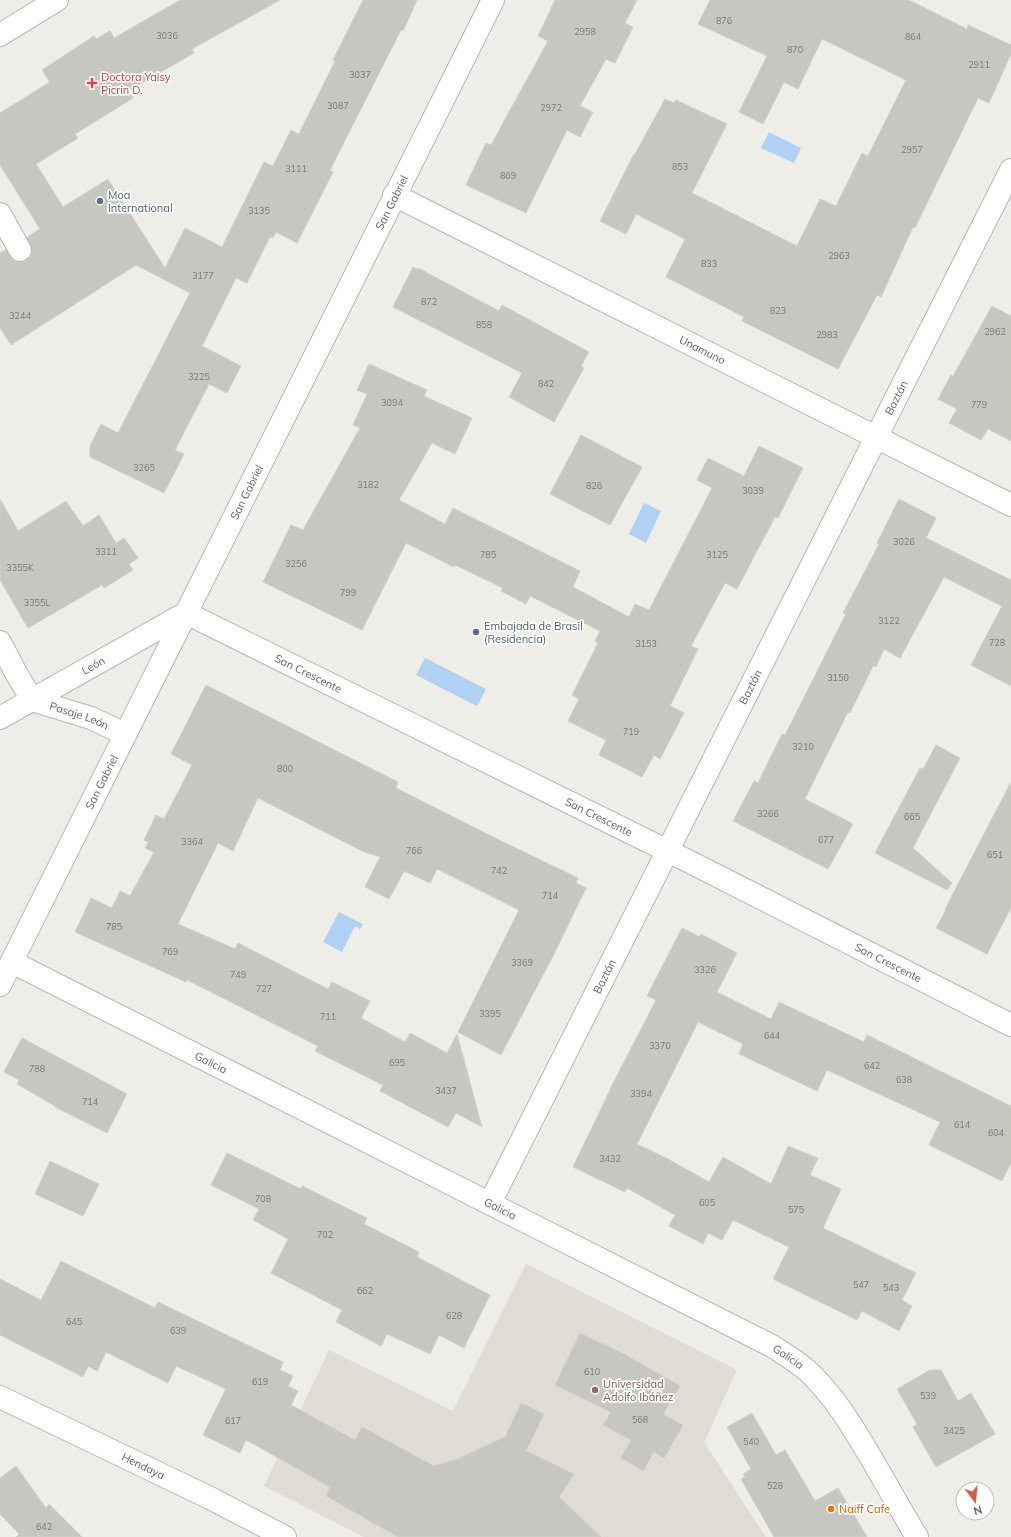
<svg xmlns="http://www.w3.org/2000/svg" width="1011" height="1537" font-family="Mulish,sans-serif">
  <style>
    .education { fill: #dedcd5 }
    .water { fill: #b1d1f4 }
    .building { fill: #c7c7c1; stroke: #d2d0c6 }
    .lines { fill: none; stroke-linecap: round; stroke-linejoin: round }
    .minor-casing { stroke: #b4b6ba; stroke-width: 24 }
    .tertiary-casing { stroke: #b4b6ba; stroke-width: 24 }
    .minor { stroke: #fff; stroke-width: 22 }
    .tertiary { stroke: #fff; stroke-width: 22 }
    .health-dot { fill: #e0444e; stroke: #fff; stroke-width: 1.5 }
    .service-dot { fill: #5c6f8a; stroke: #fff; stroke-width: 1.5 }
    .education-dot { fill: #8d6e63; stroke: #fff; stroke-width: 1.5 }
    .food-dot { fill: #e8710a; stroke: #fff; stroke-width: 1.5 }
    .labels { text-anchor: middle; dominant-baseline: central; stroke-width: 3.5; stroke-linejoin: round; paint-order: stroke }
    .number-label { font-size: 9px; fill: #787a7c }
    .health-label { font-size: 11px; fill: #be3a42; stroke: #fff; text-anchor: start }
    .service-label { font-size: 11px; fill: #4e5e75; stroke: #fff; text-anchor: start }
    .street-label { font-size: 11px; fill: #5e6165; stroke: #fff }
    .education-label { font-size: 11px; fill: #785e54; stroke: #fff; text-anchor: start }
    .food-label { font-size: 11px; fill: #c56008; stroke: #fff; text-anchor: start }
  </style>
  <rect width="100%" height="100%" fill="#eeede7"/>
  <polygon class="education" points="526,1264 737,1370 704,1442 766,1537 364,1537 264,1486 329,1350 453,1411"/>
  <g class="water">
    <polygon points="769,132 801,148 794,163 761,148"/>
    <polygon points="644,503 661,511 646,543 629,534"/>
    <polygon points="425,658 486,689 477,706 416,675"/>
    <polygon points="339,912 363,924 360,929 355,926 342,952 323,942"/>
  </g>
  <g class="building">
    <polygon points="180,0 280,0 192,49 194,53 128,91 133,98 75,134 78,138 36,164 63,207 108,179 165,268 185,228 222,247 264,162 273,166 291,130 299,134 335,61 333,60 363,0 417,0 403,31 401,30 330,170 333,172 297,243 276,232 273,238 270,237 247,283 236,278 202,346 241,366 227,393 209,384 175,450 184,454 164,493 90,457 90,446 101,424 118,433 190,293 136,265 11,345 0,328 0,253 6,250 14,261 20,262 26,261 31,256 32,251 27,237 40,229 0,165 0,113 50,82 42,70 94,36 96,39 110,31 114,38"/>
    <polygon points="555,0 637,0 625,23 633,27 615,63 606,59 580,106 593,112 580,137 567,130 526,213 466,185 486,143 491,145 548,41 538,36"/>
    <polygon points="710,0 909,0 967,29 968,25 1011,45 1011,54 989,103 978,98 915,228 913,227 881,297 877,295 838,369 742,321 744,317 666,277 685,239 636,214 626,234 600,221 634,154 635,154 665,99 674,103 676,100 727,124 692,193 797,246 820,199 836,206 862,153 868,156 906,80 822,39 798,89 784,82 763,124 739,112 767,56 698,24"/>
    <polygon points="413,267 417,269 418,268 499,311 502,305 589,352 581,366 584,368 554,422 509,397 522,373 393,307"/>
    <polygon points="992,306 1011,316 1011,441 988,429 981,440 949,423 957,409 938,399 951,375 953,376"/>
    <polygon points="369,364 427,390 424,396 472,418 455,454 432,443 399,500 445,524 453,508 580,571 573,587 629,617 635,604 649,610 712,488 697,480 708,458 744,476 759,446 803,468 778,518 775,517 737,589 725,583 691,646 698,649 670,706 684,713 660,759 654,755 642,777 599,755 606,740 568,721 579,699 572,695 598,643 595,641 600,631 530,596 526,604 501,591 503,588 455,565 454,567 406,543 362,630 263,582 291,525 303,530 360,428 353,425 367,394 357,390"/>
    <polygon points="581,435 642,467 610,525 550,494"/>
    <polygon points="0,499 18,531 66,501 83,526 99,515 116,543 124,538 138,558 129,564 133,570 104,588 102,585 28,628 0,580"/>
    <polygon points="899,499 936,518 926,538 1011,580 1011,686 971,665 1002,606 944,577 900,658 884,649 876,667 873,666 850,713 848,712 805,799 853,824 828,869 733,821 754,781 758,783 782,734 785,735 846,614 843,613 879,544 877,543"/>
    <polygon points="206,685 398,782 396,788 497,839 578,878 576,883 586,888 554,954 501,1055 458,1032 519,910 437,869 430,883 404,871 389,899 365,887 380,857 362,851 258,798 233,851 218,843 178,924 235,949 238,943 328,989 332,982 370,1001 361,1018 405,1042 410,1033 447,1053 457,1034 482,1127 456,1113 448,1127 380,1091 383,1085 315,1051 318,1046 187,980 186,982 75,932 91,898 112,908 120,891 130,896 154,852 145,848 148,842 144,840 156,815 164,819 192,765 171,754"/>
    <polygon points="936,745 960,758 913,848 952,883 947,890 875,853 920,768 923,769"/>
    <polygon points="1011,782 1011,908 987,954 936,928 946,910 945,909"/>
    <polygon points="682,928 700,937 701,934 737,953 717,992 771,1019 779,1002 864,1042 867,1035 1011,1106 1011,1163 1002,1181 929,1145 940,1122 827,1070 817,1091 739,1054 743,1044 698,1022 637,1144 668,1159 709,1182 723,1157 771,1184 788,1146 818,1158 810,1175 841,1189 823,1228 916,1273 902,1300 912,1306 899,1331 862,1311 857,1320 773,1279 789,1247 733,1220 722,1240 708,1233 703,1244 669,1226 675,1215 627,1188 625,1192 573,1167 610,1090 610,1089 656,1000 647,996"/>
    <polygon points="22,1038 127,1094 107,1133 55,1107 55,1106 17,1084 19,1080 4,1072"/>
    <polygon points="227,1153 301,1189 302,1186 367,1218 364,1224 419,1252 417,1257 490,1295 464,1348 439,1335 430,1354 387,1334 381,1346 336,1322 342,1310 271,1273 288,1239 253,1220 259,1209 211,1185"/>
    <polygon points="50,1161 99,1184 83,1216 35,1194"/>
    <polygon points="61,1261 155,1308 158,1302 283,1362 280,1370 293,1376 288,1386 298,1391 291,1405 355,1440 362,1427 434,1466 457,1459 505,1437 521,1403 544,1414 526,1451 574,1474 559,1497 601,1537 398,1537 326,1496 330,1487 246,1440 240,1453 203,1435 226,1389 176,1366 168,1383 106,1352 97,1371 88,1366 83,1377 0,1335 0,1279 41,1300"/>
    <polygon points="580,1333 626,1355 680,1386 663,1414 683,1425 664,1458 654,1452 643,1471 621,1458 631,1440 603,1425 611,1412 555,1385"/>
    <polygon points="930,1370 941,1370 958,1401 971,1393 995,1434 936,1467 913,1427 917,1424 897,1389"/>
    <polygon points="752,1413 776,1455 785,1450 815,1501 838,1488 867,1537 774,1537 741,1479 745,1477 743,1474 751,1469 727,1427"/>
    <polygon points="16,1466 46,1508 49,1504 82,1537 16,1537 19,1534 0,1514 0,1478"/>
  </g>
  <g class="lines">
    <defs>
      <g id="minor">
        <path id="s1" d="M394,195L1011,505"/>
        <polyline points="0,214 20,250"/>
        <path id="s2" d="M0,642L16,673L32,700L91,718L125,734"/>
        <path id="s3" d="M0,718L186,613L692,863L1011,1025"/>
        <path id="s4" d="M12,962L772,1346C786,1355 800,1363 812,1375C837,1400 856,1432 874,1463C888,1487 902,1512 917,1537"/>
        <path id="s5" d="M490,1203L1011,170"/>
        <path id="s6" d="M0,1397L210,1498L285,1537"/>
      </g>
      <g id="tertiary">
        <polyline points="0,35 57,0"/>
        <path id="s7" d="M0,985L493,0"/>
      </g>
    </defs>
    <use href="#minor" class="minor-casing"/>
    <use href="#tertiary" class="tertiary-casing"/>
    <use href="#minor" class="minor"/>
    <use href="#tertiary" class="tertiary"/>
  </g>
  <path class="health-dot" d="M90 77h4v4h4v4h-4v4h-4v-4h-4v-4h4z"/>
  <g class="service-dot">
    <circle cx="100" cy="201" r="4"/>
    <circle cx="476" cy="632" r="4"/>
  </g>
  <circle class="education-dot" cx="595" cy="1390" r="4"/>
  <circle class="food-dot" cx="831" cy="1509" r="4"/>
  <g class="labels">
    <g class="number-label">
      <text x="724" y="20">876</text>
      <text x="585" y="31">2958</text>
      <text x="167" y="35">3036</text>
      <text x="913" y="36">864</text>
      <text x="795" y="49">870</text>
      <text x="979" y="64">2911</text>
      <text x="360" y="74">3037</text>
      <text x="338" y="105">3087</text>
      <text x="551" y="107">2972</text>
      <text x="912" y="149">2957</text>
      <text x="680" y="166">853</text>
      <text x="296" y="168">3111</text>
      <text x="508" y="175">869</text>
      <text x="259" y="210">3135</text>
      <text x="839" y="255">2963</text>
      <text x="709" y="263">833</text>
      <text x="203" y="275">3177</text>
      <text x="429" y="301">872</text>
      <text x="778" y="310">823</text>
      <text x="20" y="315">3244</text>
      <text x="484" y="324">858</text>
      <text x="995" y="331">2962</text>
      <text x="827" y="334">2983</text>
      <text x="199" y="376">3225</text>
      <text x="546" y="383">842</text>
      <text x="392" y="402">3094</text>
      <text x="979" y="404">779</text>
      <text x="144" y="467">3265</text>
      <text x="368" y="484">3182</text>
      <text x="594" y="485">826</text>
      <text x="753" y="490">3039</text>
      <text x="904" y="541">3026</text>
      <text x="106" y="551">3311</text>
      <text x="488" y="554">785</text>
      <text x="717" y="554">3125</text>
      <text x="296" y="563">3256</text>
      <text x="20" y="567">3355K</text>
      <text x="348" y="592">799</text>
      <text x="37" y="602">3355L</text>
      <text x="889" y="620">3122</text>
      <text x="997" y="642">728</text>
      <text x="646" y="643">3153</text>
      <text x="838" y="677">3150</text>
      <text x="631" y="731">719</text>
      <text x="803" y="746">3210</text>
      <text x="285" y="768">800</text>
      <text x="768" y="813">3266</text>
      <text x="912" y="816">665</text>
      <text x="826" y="839">677</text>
      <text x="192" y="841">3364</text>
      <text x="414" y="850">766</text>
      <text x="995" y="854">651</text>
      <text x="499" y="870">742</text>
      <text x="550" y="895">714</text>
      <text x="114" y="926">785</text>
      <text x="170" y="951">769</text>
      <text x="522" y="962">3369</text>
      <text x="705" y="969">3326</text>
      <text x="238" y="974">749</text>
      <text x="264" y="988">727</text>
      <text x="490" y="1013">3395</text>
      <text x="328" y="1016">711</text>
      <text x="772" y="1035">644</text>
      <text x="660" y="1045">3370</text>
      <text x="397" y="1062">695</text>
      <text x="872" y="1065">642</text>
      <text x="37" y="1068">788</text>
      <text x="904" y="1079">638</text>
      <text x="446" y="1090">3437</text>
      <text x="641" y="1093">3394</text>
      <text x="90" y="1101">714</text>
      <text x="962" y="1124">614</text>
      <text x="996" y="1132">604</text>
      <text x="610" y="1158">3432</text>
      <text x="263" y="1198">708</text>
      <text x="707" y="1202">605</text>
      <text x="796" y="1209">575</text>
      <text x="325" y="1234">702</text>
      <text x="861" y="1284">547</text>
      <text x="891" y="1287">543</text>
      <text x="365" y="1290">662</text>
      <text x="454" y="1315">628</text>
      <text x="74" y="1321">645</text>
      <text x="178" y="1330">639</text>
      <text x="592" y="1371">610</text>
      <text x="260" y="1381">619</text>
      <text x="928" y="1395">539</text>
      <text x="640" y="1419">568</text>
      <text x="233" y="1420">617</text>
      <text x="954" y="1430">3425</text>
      <text x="751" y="1441">540</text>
      <text x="775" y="1485">528</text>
      <text x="44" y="1526">642</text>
    </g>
    <g class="health-label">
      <text x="101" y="77">Doctora Yaisy<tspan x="101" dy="13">Picrin D.</tspan></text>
    </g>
    <g class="service-label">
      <text x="108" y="195">Moa<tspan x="108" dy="13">International</tspan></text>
      <text x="484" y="626">Embajada de Brasil<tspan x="484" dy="13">(Residencia)</tspan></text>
    </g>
    <g class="street-label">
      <text stroke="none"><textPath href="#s7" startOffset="875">San Gabriel</textPath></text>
      <text stroke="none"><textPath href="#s1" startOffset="345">Unamuno</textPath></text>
      <text stroke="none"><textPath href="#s5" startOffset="902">Baztán</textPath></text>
      <text stroke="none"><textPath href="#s7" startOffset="551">San Gabriel</textPath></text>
      <text stroke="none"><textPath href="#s3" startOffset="107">León</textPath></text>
      <text stroke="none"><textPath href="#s3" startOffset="350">San Crescente</textPath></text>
      <text stroke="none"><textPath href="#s5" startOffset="578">Baztán</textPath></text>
      <text stroke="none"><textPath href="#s2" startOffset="116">Pasaje León</textPath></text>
      <text stroke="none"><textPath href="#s7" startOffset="227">San Gabriel</textPath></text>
      <text stroke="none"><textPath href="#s3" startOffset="674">San Crescente</textPath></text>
      <text stroke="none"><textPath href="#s3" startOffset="998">San Crescente</textPath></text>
      <text stroke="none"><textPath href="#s5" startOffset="254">Baztán</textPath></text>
      <text stroke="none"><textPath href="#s4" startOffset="223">Galicia</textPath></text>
      <text stroke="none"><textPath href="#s4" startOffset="547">Galicia</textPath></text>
      <text stroke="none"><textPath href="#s4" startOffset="871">Galicia</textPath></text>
      <text stroke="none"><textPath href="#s6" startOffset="159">Hendaya</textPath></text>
    </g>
    <g class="education-label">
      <text x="603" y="1384">Universidad<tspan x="603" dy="13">Adolfo Ibáñez</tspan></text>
    </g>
    <g class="food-label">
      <text x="839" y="1509">Naiff Cafe</text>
    </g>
  </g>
  <g transform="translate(975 1501) rotate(164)"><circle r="19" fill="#ffffff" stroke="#bfc0c1"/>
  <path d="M0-3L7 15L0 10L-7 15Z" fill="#d45f48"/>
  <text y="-6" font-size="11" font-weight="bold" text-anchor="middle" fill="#5e6165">N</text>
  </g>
</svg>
